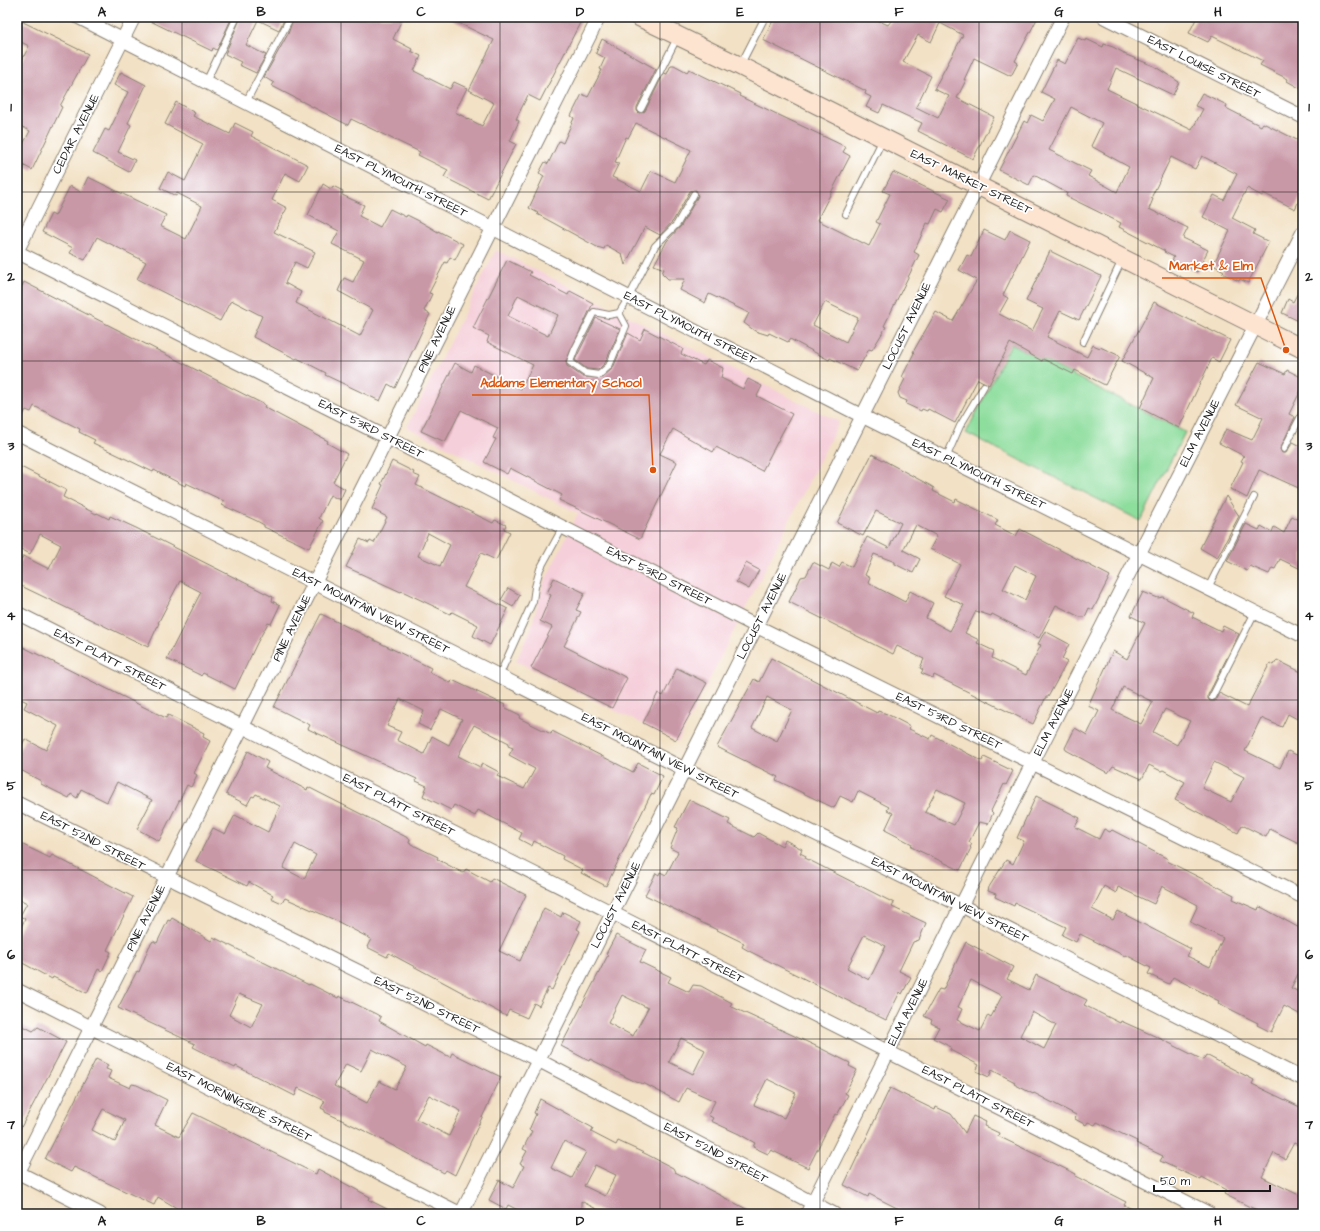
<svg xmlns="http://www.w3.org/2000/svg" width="1320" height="1231" font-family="'Architects Daughter',sans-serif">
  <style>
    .built { fill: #f5cfda }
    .green { fill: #8ddd9d; stroke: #547c5c }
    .building { fill: #c998a7; fill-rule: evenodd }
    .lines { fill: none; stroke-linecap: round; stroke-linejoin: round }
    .lane-casing { stroke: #877e70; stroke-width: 8 }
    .street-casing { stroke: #877e70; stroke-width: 15 }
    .secondary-casing { stroke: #877e70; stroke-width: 20 }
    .lane { stroke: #fff; stroke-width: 6 }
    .street { stroke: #fff; stroke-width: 13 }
    .secondary { stroke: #fde4d1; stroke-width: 18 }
    .grid { fill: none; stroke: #1c1c1c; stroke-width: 1; stroke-opacity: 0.55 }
    .labels { text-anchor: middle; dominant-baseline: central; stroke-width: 3.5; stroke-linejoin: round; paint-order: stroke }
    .street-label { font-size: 12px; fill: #1c1c1c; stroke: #fff }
    .leader { fill: none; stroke: #de560d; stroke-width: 1.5 }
    .callout-dot { fill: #de560d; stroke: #fff; stroke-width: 1.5 }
    .callout-label { font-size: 13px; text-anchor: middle; font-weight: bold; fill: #de560d; stroke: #fff; stroke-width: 3.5; stroke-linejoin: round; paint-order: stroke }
    .neatline { fill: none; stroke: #1c1c1c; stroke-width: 1.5 }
    .grid-label { font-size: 13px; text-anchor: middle; font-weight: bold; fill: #1c1c1c }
  </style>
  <rect width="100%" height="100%" fill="#fff"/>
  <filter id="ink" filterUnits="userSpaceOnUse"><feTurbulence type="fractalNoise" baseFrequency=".025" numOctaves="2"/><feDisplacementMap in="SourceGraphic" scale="8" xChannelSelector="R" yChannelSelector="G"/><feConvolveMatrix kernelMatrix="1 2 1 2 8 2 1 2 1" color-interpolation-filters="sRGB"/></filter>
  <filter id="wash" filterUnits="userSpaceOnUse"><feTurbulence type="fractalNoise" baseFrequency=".012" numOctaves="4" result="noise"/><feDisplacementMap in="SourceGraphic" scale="16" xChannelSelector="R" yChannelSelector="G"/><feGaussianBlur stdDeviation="0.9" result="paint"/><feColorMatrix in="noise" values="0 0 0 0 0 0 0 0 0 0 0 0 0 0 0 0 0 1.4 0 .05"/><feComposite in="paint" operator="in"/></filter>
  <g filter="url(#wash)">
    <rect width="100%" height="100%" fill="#f2e1c4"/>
    <polygon class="built" points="496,250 839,422 678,742 516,661 531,629 543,585 578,513 407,427"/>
    <polygon class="green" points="1011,344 1185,432 1141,521 966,433"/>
    <g id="blocks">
      <g class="building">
        <polygon points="142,17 232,17 217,50 213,48 212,51"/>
        <polygon points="241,17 403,17 393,39 412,49 411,51 421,56 414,71 450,89 454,82 467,88 455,112 482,126 494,103 469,90 494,40 446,17 583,17 540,101 528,95 516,119 519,121 510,141 516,144 488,199 444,177 448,170 418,155 420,152 351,119 348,125 272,86 274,83 264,77 288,34 292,22 290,18 285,18 279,30 258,20 246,45 266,55 256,73 239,65 241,62 225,54"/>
        <path d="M775,17H871L888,25L894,17H1038L1015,61L1018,63L1011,76L974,58L964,80H966L957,98L994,117L973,159L918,131L922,123L883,105L879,113L866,107L871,97L865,94L866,91L763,40ZM940,23L963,35L934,89L949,96L938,118L916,107L931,76L903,62L918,35L931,42Z"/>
        <polygon points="1197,17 1303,17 1303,90 1287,81 1288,79 1260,65 1263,61 1212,36 1208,42 1189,33"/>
        <polygon points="17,19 88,54 60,106 62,107 32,170 17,162 17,156 30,131 17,124 17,70 29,46 17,40"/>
        <path d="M1078,38L1085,41L1086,39L1103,47L1104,44L1113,47L1124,53V54L1154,66L1179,82L1173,95L1116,68L1107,89L1192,130L1203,109L1195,106L1202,93L1227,105L1226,108L1261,126L1263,123L1303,143V192L1295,209L1263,193L1262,196L1247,188L1232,218L1255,230L1253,234L1269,242L1248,283L1240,279L1239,281L1222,273L1224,271L1213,265L1230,231L1203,217L1214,195L1224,200L1237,174L1202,156L1195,169L1171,157L1151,198L1153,199L1149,209L1188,228L1183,238L1208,250L1197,272L1172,260L1174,257L1164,252L1165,251L1119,227L1121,223L1066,196L1067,193L1034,175L1029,185L999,170L1024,121L1027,123L1031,115L1043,121L1055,99L1041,92L1057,60L1065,64ZM1071,107L1102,123L1091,146L1129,167L1117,192L1088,176L1091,171L1049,150Z"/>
        <path d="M602,39L656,69L637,107V111L639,113L645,111L664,73L667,74L671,65H674L687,72L689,69L740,94L739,96L846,147L843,152L850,156L817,220L869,246L880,224L876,222L890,194L883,191L893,172L950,199L943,212L937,209L930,224L927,223L914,252L919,255L884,326L886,327L872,350L869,349L857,371L834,360L830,358L829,360L790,339L788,342L769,333L768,335L755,331L744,323L749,313L709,294L705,303L680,290L685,279H668L662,273L664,269L654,265L667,241L681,226L698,196L696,190L690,191L673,221L660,235L645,227L625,265L622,254L606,245L604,249L597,247L537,214L538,213L529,208L544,176L539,173L545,162L548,164L559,141L563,143L574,118L571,116L582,94L588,97L602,70L600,69L605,58L596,53ZM636,123L691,150L675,182L651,171L641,191L612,177L619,163L615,162L626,137L628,138ZM825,302L858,318L846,342L813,325Z"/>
        <polygon points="121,72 146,85 128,123 131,125 118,152 135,160 129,172 93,153 105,129 109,131 128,92 114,85"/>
        <polygon points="176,102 195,113 193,116 230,134 235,123 253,132 251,136 308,165 300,181 285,173 272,200 287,208 274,232 315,252 307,268 295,262 285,283 301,292 296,303 360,336 373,310 338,291 344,278 353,282 364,260 332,244 339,231 308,215 323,184 331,189 333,186 343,191 342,195 364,205 359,216 380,227 390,209 406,217 407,215 421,222 438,232 438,231 463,244 455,260 450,257 447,263 445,262 429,293 432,294 424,311 430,314 395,388 388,384 380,401 325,375 326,373 297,358 296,359 253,337 262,316 233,301 230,302 220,321 137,279 146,262 97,237 85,260 70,253 73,248 42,232 51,214 55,216 70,186 81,192 88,177 166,215 160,226 186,239 202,206 177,193 176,196 160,188 168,172 185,181 203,144 165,124"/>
        <polygon points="984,230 1005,240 1010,230 1030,240 1003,295 1008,298 999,314 1032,331 1043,309 1026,301 1050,251 1101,276 1079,320 1060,311 1047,337 1087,357 1093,345 1100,348 1100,347 1120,356 1105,385 1075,370 1073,374 1043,359 1042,361 1010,343 989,385 978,379 955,423 928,409 927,411 922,409 921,411 906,404 907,401 900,398 898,393 905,379 902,377 914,353 913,352 936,312 953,321 977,280 959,270 967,255 971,257"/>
        <path d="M507,260L531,272L529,275L568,295L570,291L593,303L566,361L567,366L583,377L602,378L613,368L628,333L640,340L645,329L683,349L681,354L704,365L707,360L723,368L721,378L743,389L748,379L762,386L757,396L792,414L762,471L716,447L713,452L673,429L660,454L677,462L640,539L559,500L562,495L510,468L507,474L484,462L496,439L493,438L498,428L461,410L445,442L421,431L455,363L471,372L474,365L521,389L533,365L487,342L489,336L473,328ZM518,295L558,315L548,336L508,316Z"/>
        <polygon points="24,282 265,405 264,407 328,441 327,443 347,454 333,482 345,489 340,500 330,495 319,518 323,521 309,548 264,527 264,525 257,521 222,505 224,501 186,483 185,486 154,470 153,472 93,443 95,440 79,432 80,429 34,406 31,412 26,410 17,425 17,283 22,286"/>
        <polygon points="1303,283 1303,323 1282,313 1288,299 1293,302"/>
        <polygon points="1154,302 1230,340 1219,362 1212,358 1179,428 1140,408 1154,378 1122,361"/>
        <polygon points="596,318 620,329 605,363 598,370 587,369 575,360"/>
        <polygon points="1259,362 1285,374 1287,370 1303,378 1303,386 1289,414 1295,417 1280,449 1282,453 1286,453 1293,442 1303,447 1303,490 1259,470 1247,498 1230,489 1243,462 1241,461 1244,456 1219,443 1226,429 1252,440 1263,418 1236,405"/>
        <path d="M872,454L931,486L934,488L933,491L955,502L956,499L998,520L995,525L1016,536L1020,529L1110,576L1093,610L1089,608L1085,617H1080L1056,605L1039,638L992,614L991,616L976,611L965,633L979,640L977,643L994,651L992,658L1026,675L1041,645L1038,644L1045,631L1069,644L1062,659L1067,662L1048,697H1046L1033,724L934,675L933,678L921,673L923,670L920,668L924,659L897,646L893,654L789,602L801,577L806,576L813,562L829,570L832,563L839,567L842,562L852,567L867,537L889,548L901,523L876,511L863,536L837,523ZM916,525L937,536L930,549L960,564L944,596L964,605L950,631L926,618L933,603L910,591L905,602L868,583L870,578L865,575L874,554L895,562V564L913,573L920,559L903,550ZM1015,565L1036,576L1025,600L1003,589Z"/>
        <path d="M392,461L414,472L413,474L420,477L416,485L493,523L495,520L506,525L504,529L510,532L496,560L481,553L464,587L508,609L490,645L473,636L478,625L452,612L450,614L402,591L401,592L346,567L360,539L369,543L370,541L374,543L387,517L372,509L383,485L381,484ZM428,533L450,545L440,566L418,556Z"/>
        <polygon points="17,465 66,490 63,497 96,514 97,513 109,519 110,516 136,528 273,597 272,601 280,605 271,624 268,623 257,643 235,689 203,673 201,676 200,675 167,659 201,592 180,581 158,623 159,623 148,647 17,584 17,569 23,556 49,569 61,545 40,534 30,554 17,547"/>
        <polygon points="1226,496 1239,516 1217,558 1200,548"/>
        <polygon points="1292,516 1303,522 1303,570 1280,559 1275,569 1272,568 1269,574 1250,566 1247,571 1227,561 1246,524 1259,530 1261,526 1272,532 1274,527 1284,533"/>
        <polygon points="746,563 759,570 749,589 736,582"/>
        <polygon points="554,578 585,593 576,610 581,612 564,646 627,678 612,708 531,668 552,627 540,621 551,595 547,593"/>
        <polygon points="508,588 520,595 513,607 501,600"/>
        <path d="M1143,592L1158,598L1163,597L1194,613L1192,617L1221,631L1223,626L1239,634L1208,695V699L1210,701H1215L1219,693L1247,707L1270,663L1274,665L1277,660L1303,673V712L1299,720L1288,714L1282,727L1261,718L1245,751L1280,768L1288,751L1303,758V845L1270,829L1266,837L1242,825L1238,833L1226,827L1175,800L1185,782L1163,770L1161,771L1149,765L1142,779L1113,766L1108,773L1066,750L1065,748L1075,728L1087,735L1099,711L1088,706L1113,651L1127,659L1145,623L1131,616ZM1123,687L1153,702L1141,724L1112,710ZM1165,709L1190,721L1177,745L1153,732ZM1214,762L1244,777L1231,802L1202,788Z"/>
        <path d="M321,614L431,668L429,672L451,683L452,680L505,705L504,707L520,715L519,718L551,734L552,731L633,772L638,763L663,776L654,795L651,794L606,886L581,873L583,870L562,859L563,856L534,841L532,846L519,839L522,833L478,810L475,816L454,805L451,810L423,796L427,786L416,781L417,779L308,729L310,725L274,707ZM400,699L424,711L418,724L430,730L441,709L462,719L449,745L432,736L424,754L397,740L401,732L387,726ZM474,725L509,743L508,746L513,748L509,755L535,769L524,789L497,776L499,772L482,763L480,767L458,756Z"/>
        <polygon points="17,644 166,718 168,715 204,733 203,737 210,741 194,773 197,775 191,787 187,785 159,841 137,829 152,800 117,782 107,802 81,789 77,798 71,794 69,798 41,784 41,781 17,768 17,754 25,739 46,750 58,726 24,708 27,702 17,697"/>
        <path d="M771,658L877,713L878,711L887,714L910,726L909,729L930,739L932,735L982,761L984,757L1013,771L1006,785L1004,784L991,811L993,813L988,824L979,822L969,842L972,844L970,847L971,848L960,870L911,847L912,844L885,830L893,813L887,810L889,807L858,791L853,802L840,796L834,808L776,780L778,777L717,747L754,679L759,682ZM767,697L792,710L777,741L752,728ZM937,789L965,803L954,825L925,812Z"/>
        <polygon points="677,668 707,683 676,740 643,723 658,693 663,696"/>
        <path d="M248,751L268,762L265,768L307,790L308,787L410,839L409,843L438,857L437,859L463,873L466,869L490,882L492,878L526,895L499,951L520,961L544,908L561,917L563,912L581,921L577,929L580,931L552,990L548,988L539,1006L534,1003L527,1018L509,1010L506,1016L389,953L387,957L367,947L371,939L335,920L285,898L282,903L271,898L273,895L249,882L247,886L196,861L213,828L225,834L235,815L268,832L280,806L256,794L254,797L252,796L247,805L226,794ZM295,844L316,855L304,879L283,868Z"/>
        <path d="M1036,796L1080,818L1075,827L1099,839L1104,829L1110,832L1112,830L1168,859L1167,861L1234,895L1233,899L1258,910L1259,907L1263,908L1303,930V964L1291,988L1303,994V1016L1284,1006L1271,1032L1257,1025L1258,1023L1218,1003L1219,1001L1211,997L1173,977L1169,984L1148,974L1151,968L1126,955L1125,956L1080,934L1076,942L1062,935L1066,927L1015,903L1014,906L995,897L996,894L988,891L989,887L1006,860L1013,864L1024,841L1017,838ZM1104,886L1116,893L1118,887L1154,904L1162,886L1198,905L1190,922L1223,938L1210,967L1187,956L1191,949L1118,911L1113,920L1092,909Z"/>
        <path d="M689,800L730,820L728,824L754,837L758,833L782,846L785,840L802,849L800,853L806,856L805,858L894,903L892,907L926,923L919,940L913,942L899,971L911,977L902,994L900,992L886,1020L749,951L742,947L744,943L645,895L656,873L659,875L660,872L666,875L678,852L670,848L678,828L675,827ZM864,935L886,946L869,980L847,968Z"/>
        <polygon points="17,842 50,858 52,855 58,858 133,897 107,950 111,952 102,971 98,969 87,993 53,977 52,979 17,960 17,935 25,919 20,916 27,903 17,898 17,878 20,871 17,870"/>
        <path d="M172,918L211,941L213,937L309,985L310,984L338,998L339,996L376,1014L381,1017L379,1021L425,1047L426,1045L450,1057L452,1053L501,1077L455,1175L446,1170L444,1173L373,1135L325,1112V1110L321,1108L325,1101L298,1088L295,1096L236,1066L235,1068L193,1047L195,1044L118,1008L137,971L139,972L149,947L153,941L157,943L168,920L170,921ZM239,994L263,1004L251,1027L229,1015ZM372,1049L407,1067L395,1089L379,1081L367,1103L334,1086L346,1064L361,1071ZM429,1095L461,1111L449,1136L416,1119Z"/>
        <path d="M616,935L646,950L640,962L671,977L668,982L689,992L693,985L701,986L732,1003L730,1006L818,1047L850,1063L849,1066L857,1070L845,1093L848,1095L837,1115L835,1114L808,1168L771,1150L768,1154L753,1147L755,1143L739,1134L711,1121L713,1118L708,1115L715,1101L686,1088L679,1102L645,1084L636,1082L590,1059L589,1061L561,1046L608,955L606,954ZM622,995L648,1008L633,1036L608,1023ZM681,1038L705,1050L693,1074L669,1062ZM767,1079L796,1093L784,1118L754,1105Z"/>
        <path d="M966,942L1013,967L1007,979L1029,990L1036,975L1087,1000L1084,1005L1120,1023L1121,1021L1159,1038L1203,1060L1206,1055L1254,1080L1252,1084L1302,1108L1301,1111L1303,1112V1147L1294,1143L1285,1159L1274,1153L1262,1177L1303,1197V1214H1266L1248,1206L1224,1194L1226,1190L1202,1177L1201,1180L1160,1161L1163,1156L1136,1143L1137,1141L1097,1122L1095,1125L1088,1122L1086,1125L1075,1119L1076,1115L1034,1093L1033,1094L1014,1084L1015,1082L992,1070L989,1077L976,1071L979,1065L950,1050L951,1047L933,1038L939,1027L931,1023L932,1020L924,1016L939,989L943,990ZM971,980L1002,996L991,1017L988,1015L980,1031L957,1020L962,1009L958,1007ZM1032,1012L1056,1025L1044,1049L1020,1036Z"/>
        <polygon points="17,1023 33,1031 38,1027 66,1042 17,1135"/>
        <path d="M96,1059L108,1065L106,1069L111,1071L108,1078L130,1088L132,1084L137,1085L167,1100L155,1125L179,1137L193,1113L316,1174L318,1169L370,1197L369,1200L397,1214H187L158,1197L154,1205L74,1167L71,1172L45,1159ZM103,1109L125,1120L115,1142L92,1130Z"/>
        <polygon points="890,1088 935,1110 936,1107 951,1114 965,1133 973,1116 986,1122 984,1126 999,1133 998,1136 1076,1174 1075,1176 1126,1202 1124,1205 1142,1214 909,1214 869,1194 868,1197 844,1185"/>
        <path d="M540,1099L593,1128L591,1132L616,1145L618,1141L646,1154L673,1168L675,1172L756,1214H606L581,1201V1214H526L508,1205L506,1209L489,1200L499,1180L513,1188L524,1166L520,1164L527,1151L523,1149L532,1131L529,1130L536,1114L534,1113ZM564,1141L586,1152L572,1178L551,1168ZM595,1165L616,1175L605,1196L584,1186Z"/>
      </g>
    </g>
  </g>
  <g filter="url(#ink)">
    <use href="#blocks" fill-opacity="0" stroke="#877e70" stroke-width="1"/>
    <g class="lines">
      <defs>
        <g id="lane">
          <polyline points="741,64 765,17"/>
          <polyline points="206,82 237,17"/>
          <polyline points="246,102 288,22"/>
          <polyline points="641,109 677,38"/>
          <polyline points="846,214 883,139"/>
          <polyline points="619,313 609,315 594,312 575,349 570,362 585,373 599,375 609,366 626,326 619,313 629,297 655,246 677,224 694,194"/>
          <polyline points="1083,342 1122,260"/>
          <polyline points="1284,449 1303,412"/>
          <polyline points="946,458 960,426 984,386"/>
          <polyline points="1208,588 1254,497"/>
          <polyline points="499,676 533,601 535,587 540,569 563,527"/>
          <polyline points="1212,697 1255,612"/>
        </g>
        <g id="street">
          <polyline points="78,17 862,416 1303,636"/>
          <polyline points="1104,17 1303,117"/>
          <polyline points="17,251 134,17"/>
          <polyline points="17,252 388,438 756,626 1303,897"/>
          <polyline points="17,433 684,769 962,906 1303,1079"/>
          <polyline points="17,613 1210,1214"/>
          <polyline points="17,803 538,1060 834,1214"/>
          <polyline points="17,990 461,1214"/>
          <polyline points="17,1172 100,1214"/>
          <polyline points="17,1175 599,17"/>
          <polyline points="461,1214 1063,17"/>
          <polyline points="807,1214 1033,762 1303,232"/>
        </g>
        <polyline id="secondary" points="639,17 740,66 1303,349"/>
      </defs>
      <use href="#lane" class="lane-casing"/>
      <use href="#street" class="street-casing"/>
      <use href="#secondary" class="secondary-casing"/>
      <use href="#lane" class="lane"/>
      <use href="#street" class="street"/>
      <use href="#secondary" class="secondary"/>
    </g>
  </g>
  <path class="grid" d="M182,17V1214M341,17V1214M500,17V1214M660,17V1214M820,17V1214M979,17V1214M1138,17V1214M17,192H1303M17,361H1303M17,531H1303M17,700H1303M17,870H1303M17,1039H1303"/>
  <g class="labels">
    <g class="street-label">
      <text transform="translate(1204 67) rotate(27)">EAST LOUISE STREET</text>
      <text transform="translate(76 134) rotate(-63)">CEDAR AVENUE</text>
      <text transform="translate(401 181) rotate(27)">EAST PLYMOUTH STREET</text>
      <text transform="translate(971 182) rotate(26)">EAST MARKET STREET</text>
      <text transform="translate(907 326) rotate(-64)">LOCUST AVENUE</text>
      <text transform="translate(690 328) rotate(27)">EAST PLYMOUTH STREET</text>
      <text transform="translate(437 339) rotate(-64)">PINE AVENUE</text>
      <text transform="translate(371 429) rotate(27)">EAST 53RD STREET</text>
      <text transform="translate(1200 433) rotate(-63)">ELM AVENUE</text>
      <text transform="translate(979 474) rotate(26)">EAST PLYMOUTH STREET</text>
      <text transform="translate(659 576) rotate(27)">EAST 53RD STREET</text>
      <text transform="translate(371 611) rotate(27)">EAST MOUNTAIN VIEW STREET</text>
      <text transform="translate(762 616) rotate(-63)">LOCUST AVENUE</text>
      <text transform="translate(292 628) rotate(-64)">PINE AVENUE</text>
      <text transform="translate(110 660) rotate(27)">EAST PLATT STREET</text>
      <text transform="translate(949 721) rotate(26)">EAST 53RD STREET</text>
      <text transform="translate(1054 722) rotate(-63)">ELM AVENUE</text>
      <text transform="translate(660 756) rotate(27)">EAST MOUNTAIN VIEW STREET</text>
      <text transform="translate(399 805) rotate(27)">EAST PLATT STREET</text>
      <text transform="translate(93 841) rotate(27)">EAST 52ND STREET</text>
      <text transform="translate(950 900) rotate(27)">EAST MOUNTAIN VIEW STREET</text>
      <text transform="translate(616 905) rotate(-63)">LOCUST AVENUE</text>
      <text transform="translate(146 918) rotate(-63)">PINE AVENUE</text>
      <text transform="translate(688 952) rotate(27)">EAST PLATT STREET</text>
      <text transform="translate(427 1005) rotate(26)">EAST 52ND STREET</text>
      <text transform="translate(908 1012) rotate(-63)">ELM AVENUE</text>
      <text transform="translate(978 1097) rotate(27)">EAST PLATT STREET</text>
      <text transform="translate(239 1102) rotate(27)">EAST MORNINGSIDE STREET</text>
      <text transform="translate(716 1153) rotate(28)">EAST 52ND STREET</text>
    </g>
  </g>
  <path class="leader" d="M1286 350L1261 278H1162M653 470L649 395H472"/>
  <g class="callout-dot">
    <circle cx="1286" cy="350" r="4"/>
    <circle cx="653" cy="470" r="4"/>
  </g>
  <g class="callout-label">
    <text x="1211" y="270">Market &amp; Elm</text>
    <text x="561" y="387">Addams Elementary School</text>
  </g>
  <rect width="1320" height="1231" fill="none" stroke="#fff" stroke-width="44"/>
  <path d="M1154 1185v6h116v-6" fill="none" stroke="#1c1c1c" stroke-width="2"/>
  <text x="1160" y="1185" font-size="12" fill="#1c1c1c" stroke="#ffffff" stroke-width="3" paint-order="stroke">50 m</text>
  <rect x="22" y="22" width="1276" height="1187" class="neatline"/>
  <g class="grid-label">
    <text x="102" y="16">A</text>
    <text x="261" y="16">B</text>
    <text x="421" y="16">C</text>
    <text x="580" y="16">D</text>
    <text x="740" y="16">E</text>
    <text x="899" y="16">F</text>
    <text x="1059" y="16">G</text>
    <text x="1218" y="16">H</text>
    <text x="11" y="111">1</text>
    <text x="1309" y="111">1</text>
    <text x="11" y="281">2</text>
    <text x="1309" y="281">2</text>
    <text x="11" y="450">3</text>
    <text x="1309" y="450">3</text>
    <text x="11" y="620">4</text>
    <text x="1309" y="620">4</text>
    <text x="11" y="790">5</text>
    <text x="1309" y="790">5</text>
    <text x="11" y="959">6</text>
    <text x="1309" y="959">6</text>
    <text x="11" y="1129">7</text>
    <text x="1309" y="1129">7</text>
    <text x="102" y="1225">A</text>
    <text x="261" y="1225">B</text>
    <text x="421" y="1225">C</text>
    <text x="580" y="1225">D</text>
    <text x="740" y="1225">E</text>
    <text x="899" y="1225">F</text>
    <text x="1059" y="1225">G</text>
    <text x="1218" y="1225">H</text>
  </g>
</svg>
